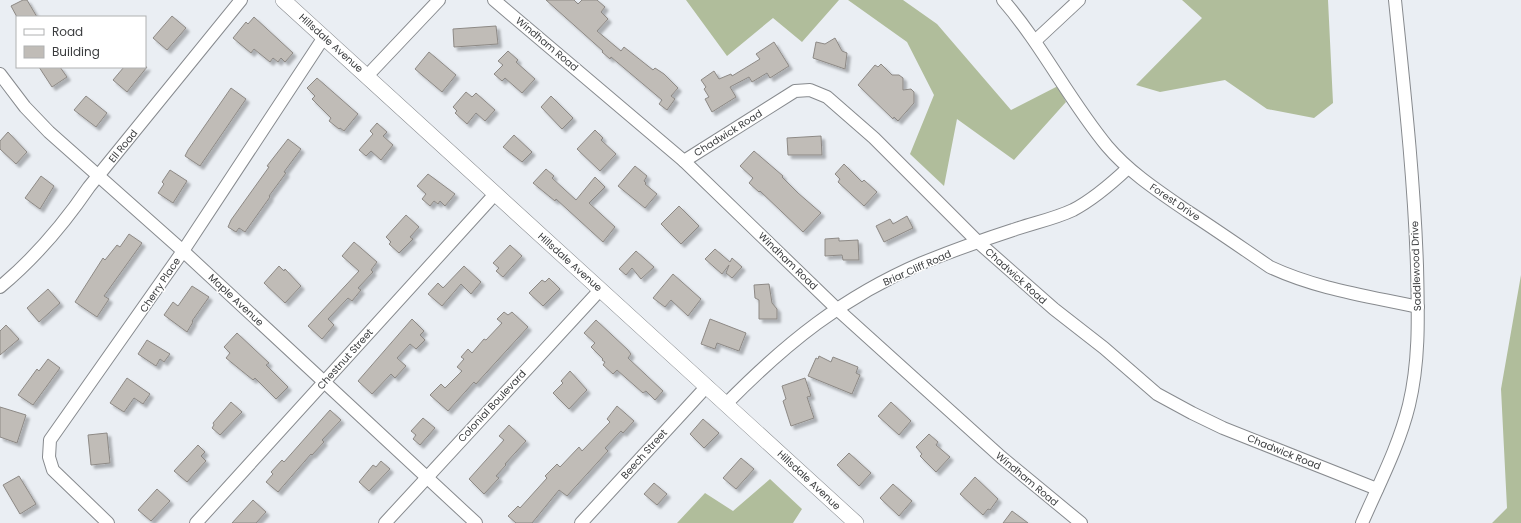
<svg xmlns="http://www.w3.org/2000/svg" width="1521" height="523" font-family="Poppins,sans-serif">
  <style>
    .forest { fill: #b0bd9b }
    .building { fill: #c0bcb7; stroke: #8d8985; filter: url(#shadow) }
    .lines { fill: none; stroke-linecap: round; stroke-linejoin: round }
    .minor-casing { stroke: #878a8e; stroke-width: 14 }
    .tertiary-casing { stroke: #878a8e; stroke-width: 16 }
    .minor { stroke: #fff; stroke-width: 12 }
    .tertiary { stroke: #fff; stroke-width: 15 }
    .labels { text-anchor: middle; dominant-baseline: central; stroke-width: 3; stroke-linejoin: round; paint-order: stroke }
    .street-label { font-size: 10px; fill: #3a3c3e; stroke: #fff }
  </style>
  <defs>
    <filter id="shadow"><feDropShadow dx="3.5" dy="3.5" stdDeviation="1" flood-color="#0004"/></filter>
  </defs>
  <rect width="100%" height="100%" fill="#eaeef3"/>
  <g class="forest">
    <polygon points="686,0 839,0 802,42 773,18 727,56"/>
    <polygon points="848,0 903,0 937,24 1011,110 1058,86 1066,102 1014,160 957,119 944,186 910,154 934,95 907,42"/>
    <polygon points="1182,0 1328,0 1333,103 1314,118 1267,109 1225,80 1160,92 1136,85 1202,18"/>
    <polygon points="1521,275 1521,523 1492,523 1507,508 1501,389"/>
    <polygon points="770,479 802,509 793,523 677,523 705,493 733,511"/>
  </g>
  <g class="building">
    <polygon points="23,0 27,0 37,17 17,17 11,6"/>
    <polygon points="546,0 574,0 578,4 582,0 597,0 605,7 601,12 608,19 597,31 621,51 624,47 653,70 655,68 664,74 678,88 671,96 675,99 667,110 659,104 662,100 611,57 610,59 602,52 603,51"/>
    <polygon points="172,16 186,28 167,50 153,38"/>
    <polygon points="254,17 293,53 285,62 281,58 278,62 273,58 270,62 254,49 251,53 233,38 246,22 248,24"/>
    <polygon points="496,26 498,44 454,47 453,29"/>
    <polygon points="835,38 842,51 847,53 845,69 813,58 816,42 825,44"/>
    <polygon points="774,42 789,66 770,78 767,73 752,82 749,77 730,87 736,97 712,112 705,99 709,97 704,89 706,87 701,80 714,71 719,79 731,74 732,76 760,59 756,54"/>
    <polygon points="508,51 518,60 516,62 535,79 522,93 505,78 502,81 494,74 503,65 498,61"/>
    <polygon points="429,52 456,75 442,92 415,69"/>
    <polygon points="881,64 892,75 899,75 903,78 903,90 911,89 914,92 914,103 898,121 894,117 893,119 858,85 875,65 878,67"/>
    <polygon points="39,67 60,67 67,77 52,87"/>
    <polygon points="124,67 147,67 127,92 113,80"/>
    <polygon points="317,78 358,114 344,131 340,128 339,129 329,121 331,118 312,99 315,96 307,88"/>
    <polygon points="231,88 246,99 200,166 185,156 188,150"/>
    <polygon points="466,92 472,97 476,93 495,110 485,121 476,113 467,124 455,113 457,111 453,107"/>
    <polygon points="86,96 107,113 96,127 74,110"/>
    <polygon points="551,96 573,118 562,129 541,107"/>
    <polygon points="377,123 387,132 383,136 393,145 381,160 371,151 366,156 359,150 373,134 370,131"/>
    <polygon points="595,130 603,138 601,140 616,154 600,171 577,149"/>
    <polygon points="8,132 27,152 16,164 0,149 0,141"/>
    <polygon points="514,135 532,152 522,162 503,147"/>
    <polygon points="821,136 822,155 788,155 787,138"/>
    <polygon points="288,139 301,149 284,172 286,173 269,196 270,197 245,232 239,228 236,232 228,227 231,220 269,167 267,166"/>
    <polygon points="754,151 783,176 782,177 798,193 821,213 803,232 760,191 759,192 749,183 753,178 740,166"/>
    <polygon points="844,164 862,182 864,180 877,192 864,206 838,182 840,179 835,174"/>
    <polygon points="635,166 647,176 644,181 646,183 645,184 657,194 645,208 618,186"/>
    <polygon points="546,169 554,176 552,178 576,200 595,177 605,187 589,203 615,227 603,242 556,199 555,201 533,183"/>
    <polygon points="170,170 187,181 173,203 158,193 164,184 162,182"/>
    <polygon points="428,174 455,194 445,206 440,201 438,204 434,201 430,206 422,199 426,194 417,186"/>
    <polygon points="41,176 54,186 40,209 25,198"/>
    <polygon points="679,206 699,226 681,244 661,224"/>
    <polygon points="406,215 419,227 410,237 413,239 399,253 389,244 391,242 386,237"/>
    <polygon points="907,216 913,228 884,242 876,226 890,219 893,224"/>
    <polygon points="129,234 142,243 104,296 109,299 97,317 75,302 103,258 105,260 117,245 120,247"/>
    <polygon points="839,238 839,241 858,240 859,260 843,260 842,255 825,256 825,239"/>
    <polygon points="354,242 377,262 371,270 373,272 358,288 361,290 352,301 348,298 328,319 334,325 322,339 308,326 359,271 342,256"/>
    <polygon points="510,245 522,256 503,277 496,271 499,268 493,263"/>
    <polygon points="715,249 730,262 732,258 742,267 732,278 726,273 729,265 722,274 705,259"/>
    <polygon points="636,251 654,267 641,279 632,268 626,275 619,269"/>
    <polygon points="279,266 284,271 285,269 301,286 285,303 264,283"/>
    <polygon points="464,266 481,282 471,294 461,284 442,306 428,294 438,283 443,288"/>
    <polygon points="673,274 701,299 688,316 671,300 665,307 653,298"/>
    <polygon points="549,278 560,289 543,306 529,293 542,280 545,282"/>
    <polygon points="769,284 772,303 777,309 777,319 759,319 759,300 755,298 754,285"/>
    <polygon points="192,286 209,297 192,321 193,322 187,332 164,315 173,302 178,306"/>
    <polygon points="48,289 60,303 39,322 27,308"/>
    <polygon points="504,312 508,315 512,312 528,327 476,384 474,382 448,411 430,395 441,384 445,388 462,371 457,367 464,359 461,357 468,349 472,353 484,339 486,340 502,323 497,319"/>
    <polygon points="412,319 424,331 420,335 425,340 416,349 410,344 397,358 406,366 395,378 391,374 372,394 358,381"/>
    <polygon points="710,319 746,333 739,351 717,343 715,349 701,344"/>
    <polygon points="596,320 628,350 631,354 628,358 663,391 655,400 646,391 643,393 617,370 613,374 603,365 605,362 602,360 603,359 591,347 595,343 584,333"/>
    <polygon points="6,325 19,339 0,355 0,331"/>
    <polygon points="237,333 269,363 266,365 288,387 276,399 255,378 253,380 226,358 230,353 224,347"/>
    <polygon points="147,340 170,354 164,362 160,359 156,366 138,354"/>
    <polygon points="819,356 831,362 833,357 858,367 856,373 860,375 852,394 808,376 816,358 818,359"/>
    <polygon points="48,359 60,368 33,405 18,395 37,369 39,371"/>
    <polygon points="570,371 587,390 569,409 553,393 563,383 561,381"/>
    <polygon points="127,378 150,394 143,404 134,398 124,412 110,403"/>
    <polygon points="805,378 811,396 807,397 814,418 791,426 783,401 786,399 782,386"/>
    <polygon points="231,402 242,412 220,435 212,428 214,425 213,423"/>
    <polygon points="891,402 911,421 899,435 878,416"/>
    <polygon points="617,406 634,421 623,433 621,431 605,448 608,451 567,496 559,490 532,523 516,523 508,516 518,506 520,508 547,478 545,476 557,464 560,467 579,447 582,451 610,422 607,419"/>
    <polygon points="0,407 26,415 17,443 0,437"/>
    <polygon points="330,410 341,420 322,440 324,442 312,455 311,454 278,492 266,482 273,474 271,472 282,460 284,462"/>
    <polygon points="423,418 435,428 420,445 413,439 416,435 411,431"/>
    <polygon points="703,419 719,433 704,448 690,434"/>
    <polygon points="509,425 526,441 505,464 506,465 496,476 499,478 484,494 469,479 504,440 499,436"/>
    <polygon points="107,433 110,463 91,465 88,435"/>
    <polygon points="929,434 938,442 936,445 950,457 936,472 920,456 922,454 916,447"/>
    <polygon points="198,445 205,452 201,456 206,461 187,482 174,471"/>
    <polygon points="849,453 871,473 859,486 837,465"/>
    <polygon points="741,458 754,469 736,489 723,478"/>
    <polygon points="381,461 390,469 369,491 359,482 373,465 376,467"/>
    <polygon points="19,476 36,504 20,514 3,485"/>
    <polygon points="975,477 998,499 990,510 988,509 983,515 960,494"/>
    <polygon points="654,483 667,494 657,505 644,494"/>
    <polygon points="893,484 912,501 899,516 880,498"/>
    <polygon points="157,489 170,501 151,521 138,510"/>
    <polygon points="253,500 266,512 256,523 232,523"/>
    <polygon points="1012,511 1028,523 1003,523"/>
  </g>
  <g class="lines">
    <defs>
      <g id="minor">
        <polyline points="494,0 684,161 837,309 1001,457 1081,523"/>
        <path d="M1003,0C1042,45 1069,100 1107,146C1129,172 1158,191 1187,211C1215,229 1242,248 1270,267C1317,289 1368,296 1418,307"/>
        <polyline points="1035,41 1079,0"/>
        <polyline points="0,74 25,107 49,132 183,251 476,523"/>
        <polyline points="367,76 439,0"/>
        <polyline points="684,161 795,91 810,90 827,97 874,138 978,242 1054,309 1104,348 1157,394 1192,413 1223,428 1377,489"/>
        <path d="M0,287C35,258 63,225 89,187L241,0"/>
        <path d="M726,404C786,343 843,297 922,263C952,251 982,240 1013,230C1033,223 1054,219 1073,210C1094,199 1111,184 1128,168"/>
        <polyline points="108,523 53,470 49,457 50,440 183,251 324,37"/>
        <polyline points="196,523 495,194"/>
        <polyline points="385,523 600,290"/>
        <polyline points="581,523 707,386"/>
        <path d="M1362,523C1379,484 1399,446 1409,405C1420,359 1418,313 1417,266C1414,177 1404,88 1395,0"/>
      </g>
      <polyline id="tertiary" points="283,0 856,523"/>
    </defs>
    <use href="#minor" class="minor-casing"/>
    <use href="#tertiary" class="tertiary-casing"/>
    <use href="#minor" class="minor"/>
    <use href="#tertiary" class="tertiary"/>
  </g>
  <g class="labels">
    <g class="street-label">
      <text transform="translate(331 43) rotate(42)">Hillsdale Avenue</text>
      <text transform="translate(547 44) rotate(40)">Windham Road</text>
      <text transform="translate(728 133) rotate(-32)">Chadwick Road</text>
      <text transform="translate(123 146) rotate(-51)">Ell Road</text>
      <text transform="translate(1175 202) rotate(34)">Forest Drive</text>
      <text transform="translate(788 261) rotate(44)">Windham Road</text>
      <text transform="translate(570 262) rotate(42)">Hillsdale Avenue</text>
      <text transform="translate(1416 266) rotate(-92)">Saddlewood Drive</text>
      <text transform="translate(917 268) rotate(-24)">Briar Cliff Road</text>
      <text transform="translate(1016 276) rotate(42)">Chadwick Road</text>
      <text transform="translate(160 285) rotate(-56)">Cherry Place</text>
      <text transform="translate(236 300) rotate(43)">Maple Avenue</text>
      <text transform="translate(345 359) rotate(-48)">Chestnut Street</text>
      <text transform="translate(492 406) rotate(-47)">Colonial Boulevard</text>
      <text transform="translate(1284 452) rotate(22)">Chadwick Road</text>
      <text transform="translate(644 454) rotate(-48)">Beech Street</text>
      <text transform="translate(1027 479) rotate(40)">Windham Road</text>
      <text transform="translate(809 480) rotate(43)">Hillsdale Avenue</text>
    </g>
  </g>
  <rect x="16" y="16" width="130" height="52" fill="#ffffff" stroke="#b0b1b2"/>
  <rect x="24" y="29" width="20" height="6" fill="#ffffff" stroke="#b0b1b2"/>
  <text x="52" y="36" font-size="12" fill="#3a3c3e">Road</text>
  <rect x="24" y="46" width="20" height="12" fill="#c0bcb7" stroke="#b0b1b2"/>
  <text x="52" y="56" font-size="12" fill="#3a3c3e">Building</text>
</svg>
